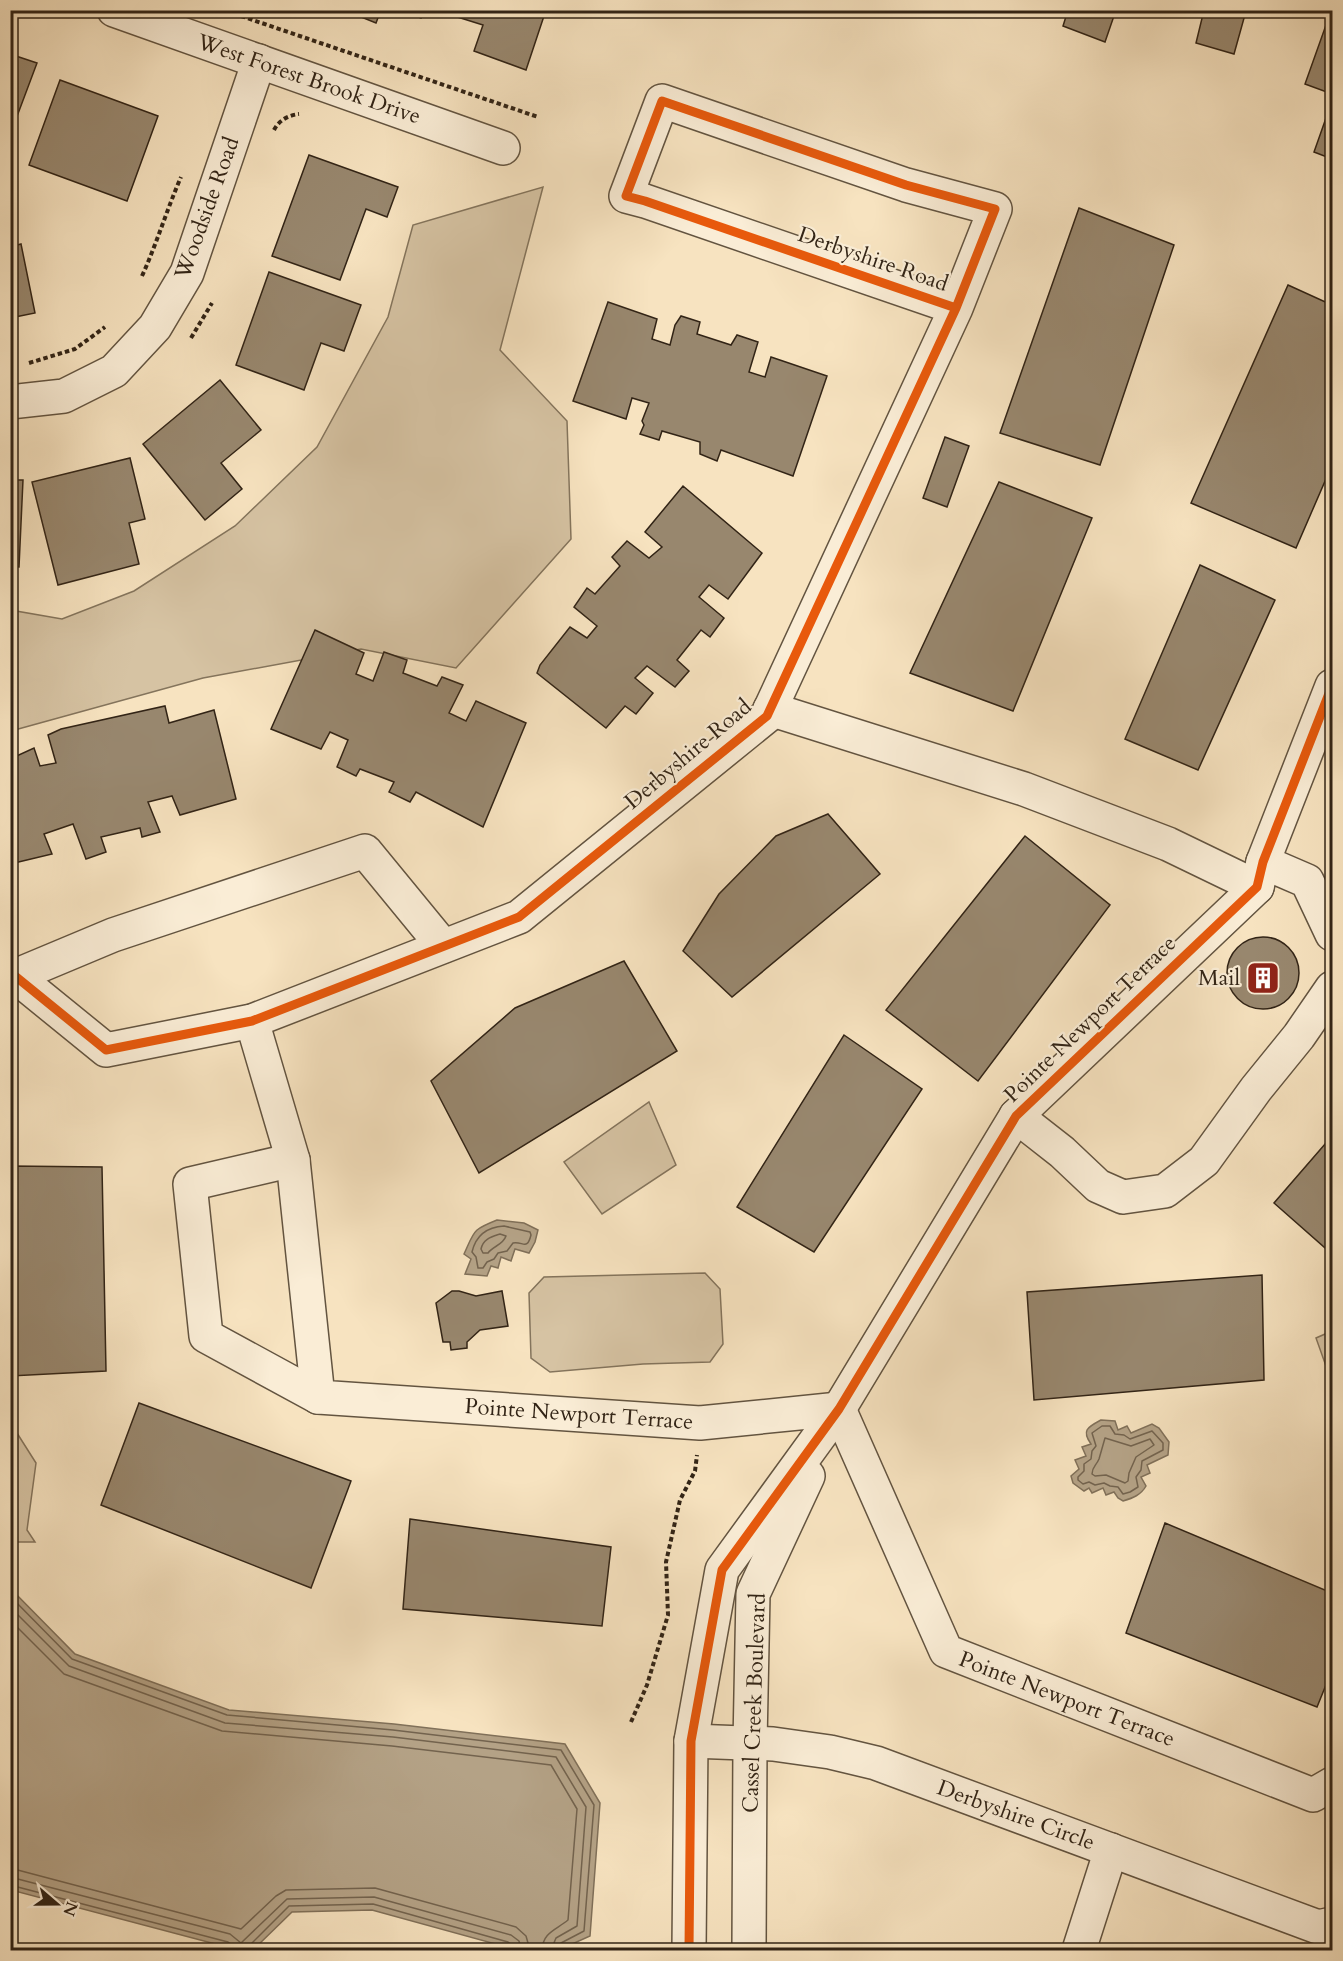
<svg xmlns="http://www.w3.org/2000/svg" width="1343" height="1961" font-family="Cardo,serif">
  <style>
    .green { fill: #d6c3a3; stroke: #84745c; stroke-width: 1.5 }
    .water { fill: #b4a286; stroke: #807059; stroke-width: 1.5 }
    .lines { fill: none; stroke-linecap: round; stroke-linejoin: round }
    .shore { stroke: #73634e; stroke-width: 1.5 }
    .building { fill: #98876e; stroke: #322416; stroke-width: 1.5 }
    .minor-casing { stroke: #635440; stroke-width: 36 }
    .path { stroke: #322416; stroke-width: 4; stroke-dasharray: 4.5 3; stroke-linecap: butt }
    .minor { stroke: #faedd6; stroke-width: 33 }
    .cycleway-casing { stroke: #faedd6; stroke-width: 13 }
    .cycleway { stroke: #e8590c; stroke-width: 9 }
    .labels { text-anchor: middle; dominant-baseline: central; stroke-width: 4.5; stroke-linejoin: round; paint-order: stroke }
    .street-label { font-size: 22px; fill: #322416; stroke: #faedd6 }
    .poi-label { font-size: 22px; fill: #322416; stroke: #faedd6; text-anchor: end }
  </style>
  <rect width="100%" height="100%" fill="#f7e3c0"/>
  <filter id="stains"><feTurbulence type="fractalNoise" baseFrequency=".00333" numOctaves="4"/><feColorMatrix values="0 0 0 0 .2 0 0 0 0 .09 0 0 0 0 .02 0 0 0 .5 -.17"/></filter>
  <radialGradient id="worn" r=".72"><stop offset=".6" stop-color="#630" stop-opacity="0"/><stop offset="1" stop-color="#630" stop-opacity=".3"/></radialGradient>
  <g class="green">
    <polygon points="543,187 500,350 567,421 571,539 456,668 361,649 203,678 11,731 10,610 62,619 134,591 235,526 317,447 388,317 413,225"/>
    <polygon points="649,1102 676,1165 602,1214 564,1162"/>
    <polygon points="705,1273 720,1289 723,1344 710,1362 643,1364 550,1372 531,1358 529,1293 544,1277"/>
    <polygon points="1332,1331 1332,1383 1316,1338"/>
    <polygon points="10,1422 36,1463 27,1530 35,1542 11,1542"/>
  </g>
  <g class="water">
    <path d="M497,1220L524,1223L538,1230L535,1242L529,1253L515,1249L511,1261L501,1257L498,1268L491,1266L487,1276L465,1274L471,1259L464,1254C475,1230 472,1230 497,1220Z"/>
    <path d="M1101,1420L1115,1421L1118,1430L1127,1426L1131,1433L1152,1424L1159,1428L1169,1442L1168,1455L1147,1465L1150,1473L1141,1477L1146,1486C1141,1495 1133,1498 1123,1501L1118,1498L1114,1492L1106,1495L1103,1488L1092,1493L1089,1488L1084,1491L1073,1483L1071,1476L1079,1469L1075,1460L1086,1456L1082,1447L1091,1444C1081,1430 1088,1427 1101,1420Z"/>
    <polygon points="10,1588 75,1654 229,1710 394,1724 565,1744 600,1803 590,1936 559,1950 517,1950 372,1910 292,1912 253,1950 238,1950 11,1890"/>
  </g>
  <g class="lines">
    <g class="shore">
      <path d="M504,1226L530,1232L531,1235C527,1251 523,1241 513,1243L507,1251L498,1253L494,1259L487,1262L483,1268H478L476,1257L472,1252C476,1235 487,1227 504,1226Z"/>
      <path d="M500,1234L506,1236C503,1245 493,1246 488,1253H483L481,1249C483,1239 491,1237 500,1234Z"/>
      <polygon points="1102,1426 1110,1426 1115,1434 1124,1435 1130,1439 1152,1431 1163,1443 1163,1450 1142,1461 1141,1470 1136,1477 1138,1487 1130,1492 1123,1494 1118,1487 1110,1486 1104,1483 1095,1485 1089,1482 1083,1484 1078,1480 1078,1477 1084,1471 1084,1464 1091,1459 1092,1451 1096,1446 1092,1433"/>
      <path d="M1105,1438L1131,1446L1150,1439L1154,1445L1136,1457L1129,1473L1128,1481L1125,1483L1106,1475L1095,1476L1092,1474C1092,1467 1096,1466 1099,1459C1101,1452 1103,1445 1105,1438Z"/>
      <polyline points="10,1596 72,1659 227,1715 393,1730 561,1750 594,1805 584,1931 561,1943 559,1950"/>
      <polyline points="10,1607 69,1666 225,1723 393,1737 556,1757 586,1807 577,1926 556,1938 551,1950"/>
      <path d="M10,1620L64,1674L222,1731L392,1746L551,1765L577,1809L568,1920C556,1930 543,1932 542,1950"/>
      <polyline points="10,1868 241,1929 276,1896 286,1890 375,1888 516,1927 526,1936 530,1950"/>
      <polyline points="10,1877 230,1934 241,1943 287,1899 374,1897 511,1935 519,1941 521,1950"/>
      <polyline points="10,1885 228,1942 232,1945 233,1950"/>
      <polyline points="249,1950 251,1944 289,1906 373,1904 508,1942 512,1945 513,1950"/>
    </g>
  </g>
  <g class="building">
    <polygon points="344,10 381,10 376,23"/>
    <polygon points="400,10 423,10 421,18"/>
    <polygon points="453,10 546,10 526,70 474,51 483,25 451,15"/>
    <polygon points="1068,10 1116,10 1105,42 1063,26"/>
    <polygon points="1204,10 1246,11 1234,54 1196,43"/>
    <polygon points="1326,25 1332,28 1332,94 1305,84"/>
    <polygon points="10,54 37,63 10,135"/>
    <polygon points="60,80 158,116 127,201 29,165"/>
    <polygon points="1332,101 1332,159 1314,152"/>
    <polygon points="309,155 398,187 387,217 366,209 340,280 272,256"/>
    <polygon points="1079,208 1174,245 1100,465 1000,433"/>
    <polygon points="21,244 35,313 10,318 10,247"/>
    <polygon points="269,272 361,305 344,351 321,343 304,390 236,365"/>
    <polygon points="1288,285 1332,305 1332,465 1296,548 1191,503"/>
    <polygon points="608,302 657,319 652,339 670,345 675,325 681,316 700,322 697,334 731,345 737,335 758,342 749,372 765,377 771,357 827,376 793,476 721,450 717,461 700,454 700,442 662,431 659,440 640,434 644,425 642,421 649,403 632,398 626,419 573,401"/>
    <polygon points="220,380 261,430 221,463 242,489 205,520 143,444"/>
    <polygon points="945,437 969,446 947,507 923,498"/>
    <polygon points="130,458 145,519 129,523 139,564 58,585 32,482"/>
    <polygon points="10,480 23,480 19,567 10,566"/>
    <polygon points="999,482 1092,518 1013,711 910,673"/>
    <polygon points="683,486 762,553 728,599 709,585 699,597 724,618 710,637 701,630 677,660 689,671 675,687 647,666 635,678 653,693 636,714 625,706 606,728 537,673 540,665 570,627 587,638 597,626 574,607 587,588 595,594 620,566 612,557 627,541 649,558 662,547 645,532"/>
    <polygon points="1200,565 1275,600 1198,770 1125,739"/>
    <polygon points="315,630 364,653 356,674 373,681 384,652 407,660 403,673 437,686 442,677 463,685 449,713 466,721 476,701 526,723 483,827 416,792 410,802 389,792 394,782 360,769 356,776 337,767 348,740 330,732 321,749 271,729"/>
    <polygon points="165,706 169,723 214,710 236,799 180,815 172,796 148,802 160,832 142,837 140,828 101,837 106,852 86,859 73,824 44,834 52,854 10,864 10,759 34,748 40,766 56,763 48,735 61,729"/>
    <polygon points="828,814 880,874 732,997 683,951 719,894 776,836"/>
    <polygon points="1025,836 1110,905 978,1081 886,1010"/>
    <circle cx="1263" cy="973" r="36"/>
    <polygon points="624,961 677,1051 479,1173 431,1081 515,1008"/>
    <polygon points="844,1035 922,1089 814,1252 737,1207"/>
    <polygon points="1332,1136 1332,1254 1274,1203"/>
    <polygon points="10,1166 102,1167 106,1371 10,1376"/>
    <polygon points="1262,1275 1264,1380 1034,1400 1027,1292"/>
    <polygon points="452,1291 459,1291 476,1296 502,1291 508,1326 480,1330 467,1342 467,1348 451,1350 450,1342 443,1342 436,1303"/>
    <polygon points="139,1403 351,1481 311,1588 101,1505"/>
    <polygon points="410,1519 611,1547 602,1626 403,1609"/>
    <polygon points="1165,1523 1332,1593 1332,1670 1317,1707 1126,1633"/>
  </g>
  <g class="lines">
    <defs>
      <g id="minor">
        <polyline points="114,10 503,148"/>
        <polyline points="10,402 64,396 114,371 155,327 187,273 259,61"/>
        <polyline points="770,709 1024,789 1168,844 1257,887"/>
        <polyline points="1263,862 1307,881 1332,934"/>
        <polyline points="10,974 15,976 106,1050 252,1021 519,917 767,716 956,308 645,201 626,196 662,101 906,185 995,209 956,308"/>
        <polyline points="15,976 113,935 365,851 443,946"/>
        <polyline points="252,1021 293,1160 318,1397 700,1423 839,1409"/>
        <polyline points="1016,1116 1062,1152 1098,1186 1123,1197 1165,1191 1204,1161 1256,1089 1299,1036 1332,988"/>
        <polyline points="293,1160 190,1184 206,1336 318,1397"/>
        <polyline points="839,1409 946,1651 1313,1795 1332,1784"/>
        <polyline points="691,1741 773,1744 830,1752 876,1763 1318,1927 1332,1924"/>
        <polyline points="689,1950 691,1741 722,1570 839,1409 1016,1116 1257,887 1263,862 1332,686"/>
        <polyline points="749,1950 750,1743 753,1594 808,1476"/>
        <polyline points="1079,1950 1111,1850"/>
      </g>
    </defs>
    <use href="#minor" class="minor-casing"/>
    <g class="path">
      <polyline points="241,16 538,117"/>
      <path d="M274,130C279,120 289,115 299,114"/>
      <path d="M142,276C157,243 167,209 181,177"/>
      <polyline points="191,338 212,303"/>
      <polyline points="29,363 75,349 105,327"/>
      <polyline points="631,1722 647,1685 668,1615 666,1562 680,1500 695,1471 697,1455"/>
    </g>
    <use href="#minor" class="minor"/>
    <defs>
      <g id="cycleway">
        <polyline points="10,974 15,976 106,1050 252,1021 519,917 767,716 956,308 645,201 626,196 662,101 906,185 995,209 956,308"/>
        <polyline points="689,1950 691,1741 722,1570 839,1409 1016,1116 1257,887 1263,862 1332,686"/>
      </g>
    </defs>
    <use href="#cycleway" class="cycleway-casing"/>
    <use href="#cycleway" class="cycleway"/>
  </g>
  <defs>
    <symbol id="building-square" viewBox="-11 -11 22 22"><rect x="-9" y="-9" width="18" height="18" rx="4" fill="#8f2418" stroke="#faedd6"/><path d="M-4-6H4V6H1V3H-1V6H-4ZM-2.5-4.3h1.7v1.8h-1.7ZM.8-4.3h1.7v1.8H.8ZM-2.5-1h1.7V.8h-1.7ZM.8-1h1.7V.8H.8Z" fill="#fff"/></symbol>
  </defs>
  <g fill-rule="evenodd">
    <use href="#building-square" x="1244" y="959" width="38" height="38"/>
  </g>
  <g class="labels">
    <g class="street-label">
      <text transform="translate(309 79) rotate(19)">West Forest Brook Drive</text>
      <text transform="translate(207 208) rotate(-70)">Woodside Road</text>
      <text transform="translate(873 259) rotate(19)">Derbyshire Road</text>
      <text transform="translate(688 754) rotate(-40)">Derbyshire Road</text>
      <text transform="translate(1090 1019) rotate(-44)">Pointe Newport Terrace</text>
      <text transform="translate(579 1414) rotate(4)">Pointe Newport Terrace</text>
      <text transform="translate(1067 1699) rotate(21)">Pointe Newport Terrace</text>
      <text transform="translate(754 1703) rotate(-88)">Cassel Creek Boulevard</text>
      <text transform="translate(1016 1815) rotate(20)">Derbyshire Circle</text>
    </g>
    <g class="poi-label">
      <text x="1240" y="978">Mail</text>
    </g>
  </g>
  <rect width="1343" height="1961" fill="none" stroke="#f7e3c0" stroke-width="36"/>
  <rect x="12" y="12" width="1319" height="1937" fill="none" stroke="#322416" stroke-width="3"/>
  <rect x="18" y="18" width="1307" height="1925" fill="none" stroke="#322416" stroke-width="1.5"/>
  <g transform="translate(57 1904) rotate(110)" stroke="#faedd6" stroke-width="4.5" paint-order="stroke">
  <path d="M0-4.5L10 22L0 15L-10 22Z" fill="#322416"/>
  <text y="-9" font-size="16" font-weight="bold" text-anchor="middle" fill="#322416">N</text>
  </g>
  <rect width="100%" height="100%" filter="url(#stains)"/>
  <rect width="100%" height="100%" fill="url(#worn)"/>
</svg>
